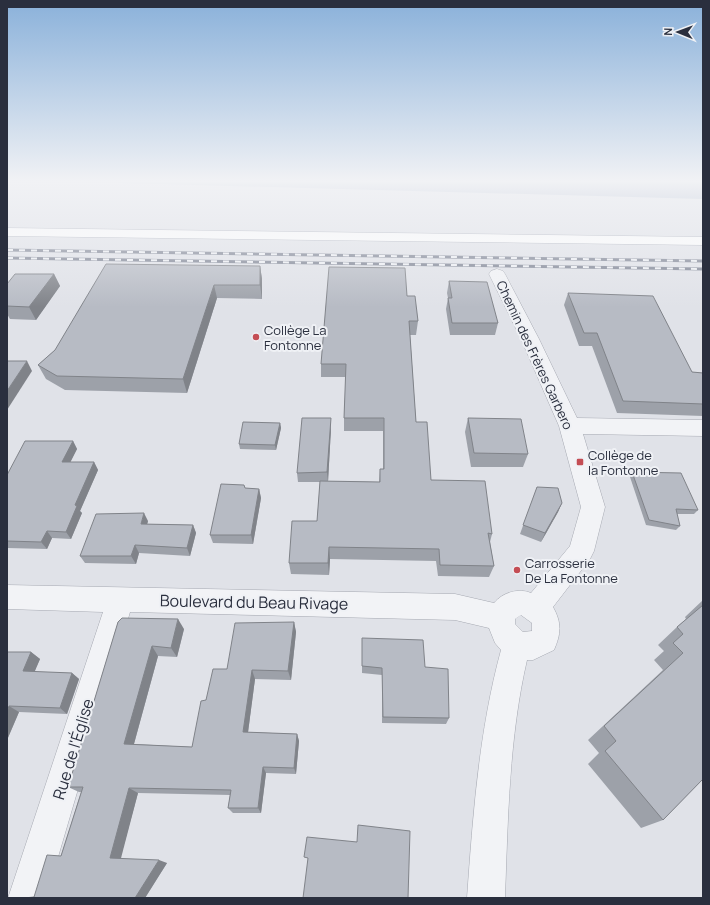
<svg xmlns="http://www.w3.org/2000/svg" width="710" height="905" font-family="Manrope,sans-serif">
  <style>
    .water { fill: #9dadc5 }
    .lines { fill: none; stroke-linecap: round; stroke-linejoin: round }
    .street-casing { stroke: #a6a9b2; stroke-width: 1 }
    .primary-casing { stroke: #a0a5b2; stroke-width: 1 }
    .street { fill: #f2f3f6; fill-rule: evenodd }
    .primary { fill: #fff; fill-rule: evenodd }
    .rail-casing { stroke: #7a8090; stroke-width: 3 }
    .rail { stroke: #eff1f5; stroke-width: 2; stroke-dasharray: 6; stroke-linecap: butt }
    .wall { fill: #9da1a9 }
    .shaded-wall { fill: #808389 }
    .building { fill: #b7bbc4; stroke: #808389 }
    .poi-dot { fill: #c44d54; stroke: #eff1f5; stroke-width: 1.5 }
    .labels { text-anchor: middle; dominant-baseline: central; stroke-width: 4; stroke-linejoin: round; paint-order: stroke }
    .poi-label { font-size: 13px; fill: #2a2f3e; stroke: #eff1f5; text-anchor: start }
    .street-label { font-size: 13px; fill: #2a2f3e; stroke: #eff1f5 }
    .near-street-label { font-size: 16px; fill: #2a2f3e; stroke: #eff1f5 }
  </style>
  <rect width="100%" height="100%" fill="#e0e2e8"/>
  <polygon class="water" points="14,180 703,180 703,199"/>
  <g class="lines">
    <defs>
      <path id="street" d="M497,269L503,271L505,274L539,339L577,418L703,420V436L583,434L605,507L594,551L590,559L553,607C562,623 561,634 554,650L533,660H527C509,738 508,818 505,898H467C473,814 479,731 501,650L495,643L489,628L455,620L130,612L46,898H8L103,612L7,609V585L455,594L494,603C503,592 519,588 531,593L570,546L581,507L559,426L521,339L489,274L491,271ZM521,615L532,623V631L523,632L515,624V619Z"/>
      <polygon id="primary" points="7,228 703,237 703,245 7,236"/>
    </defs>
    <use href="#street" class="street-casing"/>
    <use href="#primary" class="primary-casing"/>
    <use href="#street" class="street"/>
    <use href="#primary" class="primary"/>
    <defs>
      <g id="rail">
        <polyline points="7,250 703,261"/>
        <polyline points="7,258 703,269"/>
      </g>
    </defs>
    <use href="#rail" class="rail-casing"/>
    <use href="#rail" class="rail"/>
  </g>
  <g class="wall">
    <polygon points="260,266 262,279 262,299 217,298 187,393 65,390 46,379 38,365 55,350"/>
    <polygon points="54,274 60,286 36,320 10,319 7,314 7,284"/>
    <polygon points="449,281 498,323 495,335 450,335 446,309 448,298 447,293"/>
    <polygon points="568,293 692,372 703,373 703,416 617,413 592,346 579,346 564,305"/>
    <polygon points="407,296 418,321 416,335 410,335 416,422 431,480 492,534 490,542 494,566 489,577 438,576 436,561 330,559 329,575 291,574 289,563 317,521 320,482 298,482 297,473 331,428 328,481 379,482 380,469 383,469 383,431 344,431 344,418 346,377 321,377 321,364"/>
    <polygon points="468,418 528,454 523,467 471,467 465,432"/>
    <polygon points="280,423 281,428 276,450 240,449 239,444"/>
    <polygon points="73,441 77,449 70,462 94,462 98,470 80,511 82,513 71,539 52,538 47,549 7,548 7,475"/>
    <polygon points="632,472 698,510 694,514 677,514 680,526 676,530 646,525 630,477"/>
    <polygon points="537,487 562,503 558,512 541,542 520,534"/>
    <polygon points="245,488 259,489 261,498 253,544 213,543 210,535"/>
    <polygon points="148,521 147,524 193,525 196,533 190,556 139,553 136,564 85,563 80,556"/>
    <polygon points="703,600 703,779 663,820 641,828 588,764 599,753 588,740 663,670 654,660 664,651 658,645 677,627 686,619 685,617"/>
    <polygon points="118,622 184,629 177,657 158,656 134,744 192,747 206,700 227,669 294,622 296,632 291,680 255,679 248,732 297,734 299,741 296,774 266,773 261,813 233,813 228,808 230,795 138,793 120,859 167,863 145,898 24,898 34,897 61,856 81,792 79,792 68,787"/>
    <polygon points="362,638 425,667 449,718 446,724 382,723 382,675 362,673"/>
    <polygon points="7,652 31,652 40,659 34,672 72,673 79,679 67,714 19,712 7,740"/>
  </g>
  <g class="shaded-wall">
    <polygon points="260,266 262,279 262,299 260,285"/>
    <polygon points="54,274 60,286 36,320 29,307"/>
    <polygon points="214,285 217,298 187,393 183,379"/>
    <polygon points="27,361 32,371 7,410 7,391"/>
    <polygon points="331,418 331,428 328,482 327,472"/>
    <polygon points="280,423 281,428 276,450 275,445"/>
    <polygon points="73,441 77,449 67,469 62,462"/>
    <polygon points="94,462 98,470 80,511 82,513 71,539 66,532 75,505"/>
    <polygon points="259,489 261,498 253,544 251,535"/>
    <polygon points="562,503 558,512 541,542 545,533"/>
    <polygon points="144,513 148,521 145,532 141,524"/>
    <polygon points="193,525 196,533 190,556 187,548"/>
    <polygon points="47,531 52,538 47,549 41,542"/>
    <polygon points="135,545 139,553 136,564 131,556"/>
    <polygon points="329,547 330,559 329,575 328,563"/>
    <polygon points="178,619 184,629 177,657 171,648"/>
    <polygon points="294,622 296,632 291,680 288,671"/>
    <polygon points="152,646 158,656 132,751 124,744"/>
    <polygon points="31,652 40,659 32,678 23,671"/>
    <polygon points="252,670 255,679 247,740 243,732"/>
    <polygon points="72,673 79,679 67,714 60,708"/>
    <polygon points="9,706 19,712 7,740 7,712"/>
    <polygon points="297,734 299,741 296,774 294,768"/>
    <polygon points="263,767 266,773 261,813 258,808"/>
    <polygon points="129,788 138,793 120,862 110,858"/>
    <polygon points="159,860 167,863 145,898 135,898"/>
  </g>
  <g class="building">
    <polygon points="106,264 260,266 260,285 214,285 183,379 57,376 38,365 55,350"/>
    <polygon points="329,267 405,268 407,296 415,296 418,321 409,321 416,422 427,422 431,480 485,481 492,534 488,533 494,566 440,565 439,549 329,547 328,563 289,563 292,521 317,521 320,481 380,482 380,469 384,469 384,418 344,418 346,364 321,364"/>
    <polygon points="15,274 54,274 29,307 7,306 7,284"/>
    <polygon points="449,281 487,282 498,323 452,323 448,298 452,298"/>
    <polygon points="568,293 653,296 692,372 703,373 703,404 623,401 597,333 584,333"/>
    <polygon points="7,361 27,361 7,391"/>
    <polygon points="302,418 331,418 327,472 297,473"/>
    <polygon points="468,418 521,419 528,454 474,453"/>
    <polygon points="243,422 280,423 275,445 239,444"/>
    <polygon points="25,441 73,441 62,462 94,462 75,505 77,506 66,532 47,531 41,542 7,541 7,475"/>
    <polygon points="632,472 681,473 698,510 676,509 680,526 649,520"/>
    <polygon points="221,484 244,485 245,488 259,489 251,535 210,535"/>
    <polygon points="537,487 558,488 562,503 545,533 523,525"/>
    <polygon points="144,513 141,524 193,525 187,548 135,545 131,556 80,556 96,514"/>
    <polygon points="703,605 703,779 663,820 605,751 616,741 604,726 683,653 673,643 683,634 677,627"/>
    <polygon points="122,618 178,619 171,648 152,646 124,744 192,747 201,701 206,700 213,669 227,669 235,623 294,622 288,671 252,670 243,732 297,734 294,768 263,767 258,808 228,808 231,790 129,788 110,858 159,860 135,898 24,898 34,897 47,855 61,856 83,787 68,787 118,622"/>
    <polygon points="362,638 423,640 425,667 448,669 449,718 383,717 382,668 362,666"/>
    <polygon points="7,652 31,652 23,671 72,673 60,708 9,706 7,712"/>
    <polygon points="358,825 410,831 408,898 303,898 308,858 304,857 307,837 357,842"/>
  </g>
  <linearGradient id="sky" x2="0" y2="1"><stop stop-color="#8ab1da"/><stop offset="0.59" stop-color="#f1f2f5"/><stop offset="1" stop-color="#f1f2f5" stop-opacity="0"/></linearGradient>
  <rect width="710" height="307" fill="url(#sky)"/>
  <g class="poi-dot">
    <circle cx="256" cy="337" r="4"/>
    <rect x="576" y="458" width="8" height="8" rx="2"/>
    <circle cx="517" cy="570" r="4"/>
  </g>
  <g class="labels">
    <g class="poi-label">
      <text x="264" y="330">Collège La<tspan x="264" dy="15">Fontonne</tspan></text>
      <text x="588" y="455">Collège de<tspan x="588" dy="15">la Fontonne</tspan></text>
      <text x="525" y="563">Carrosserie<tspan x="525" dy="15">De La Fontonne</tspan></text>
    </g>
    <g class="street-label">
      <text transform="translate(535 355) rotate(65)">Chemin des Frères Garbero</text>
    </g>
    <g class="near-street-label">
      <text transform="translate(254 602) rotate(1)">Boulevard du Beau Rivage</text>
      <text transform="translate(73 749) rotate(-73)">Rue de l'Église</text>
    </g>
  </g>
  <rect width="710" height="905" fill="none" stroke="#2a2f3e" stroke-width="16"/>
  <g transform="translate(678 32) rotate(271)" stroke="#eff1f5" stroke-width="3" paint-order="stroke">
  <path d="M0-3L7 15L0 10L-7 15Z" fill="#2a2f3e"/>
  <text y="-6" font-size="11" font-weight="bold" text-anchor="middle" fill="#2a2f3e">N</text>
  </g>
</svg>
